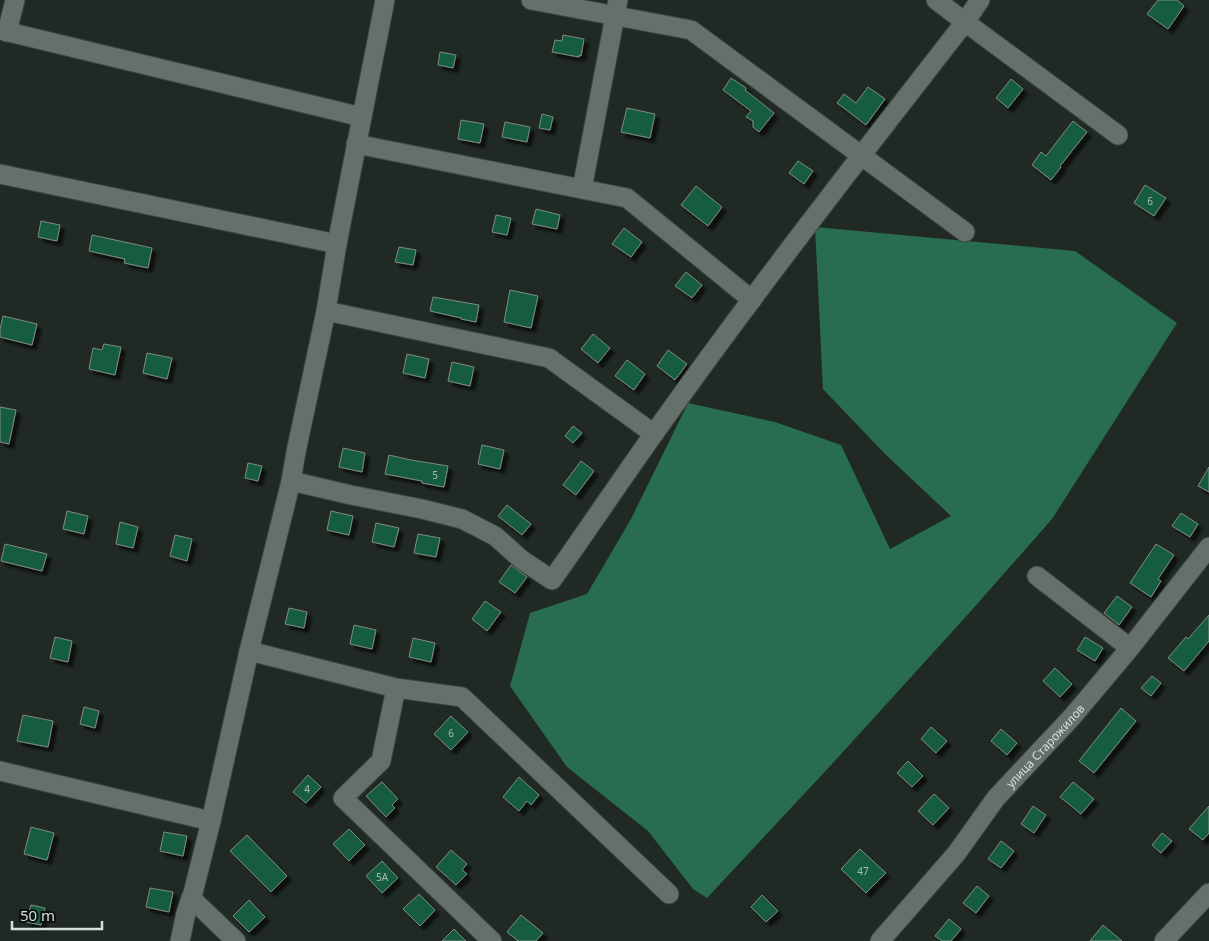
<svg xmlns="http://www.w3.org/2000/svg" width="1209" height="941" font-family="'Noto Sans',sans-serif">
  <style>
    .forest { fill: #286d4f }
    .building { fill: #155d40; stroke: #808b85; filter: url(#shadow) }
    .lines { fill: none; stroke-linecap: round; stroke-linejoin: round }
    .minor-casing { stroke: #3b433f; stroke-width: 21 }
    .minor { stroke: #65706a; stroke-width: 19 }
    .labels { text-anchor: middle; dominant-baseline: central; stroke-width: 4.5; stroke-linejoin: round; paint-order: stroke }
    .number-label { font-size: 10px; fill: #a7beb4 }
    .street-label { font-size: 12px; fill: #d8dedb; stroke: #0d110f }
  </style>
  <defs>
    <filter id="shadow"><feDropShadow dx="4.5" dy="4.5" stdDeviation="1" flood-color="#0009"/></filter>
  </defs>
  <rect width="100%" height="100%" fill="#202924"/>
  <polygon class="forest" points="815,227 1075,251 1177,323 1052,519 971,611 832,764 707,898 693,889 648,831 567,767 510,686 530,613 587,594 631,519 688,403 775,422 841,445 890,549 951,516 884,453 823,389"/>
  <g class="building">
    <polygon points="1158,0 1177,0 1184,6 1168,29 1147,14"/>
    <polygon points="563,35 584,39 581,56 579,55 579,57 552,52 555,40 562,41"/>
    <polygon points="440,52 456,55 453,68 438,65"/>
    <polygon points="731,78 746,88 745,90 774,113 759,132 753,127 753,121 746,117 751,111 723,90"/>
    <polygon points="1011,79 1023,89 1008,108 996,98"/>
    <polygon points="868,87 885,99 866,125 837,103 844,94 856,103"/>
    <polygon points="627,108 655,114 650,138 621,132"/>
    <polygon points="542,114 553,117 550,130 539,128"/>
    <polygon points="461,120 484,124 480,143 458,139"/>
    <polygon points="1073,121 1087,132 1060,166 1061,167 1051,180 1032,165 1041,152 1046,156"/>
    <polygon points="505,122 530,127 527,142 502,137"/>
    <polygon points="798,161 813,171 804,184 789,173"/>
    <polygon points="1145,185 1166,198 1154,216 1134,203"/>
    <polygon points="696,186 722,207 708,226 681,205"/>
    <polygon points="536,209 560,215 557,229 532,224"/>
    <polygon points="496,215 511,218 507,235 492,232"/>
    <polygon points="41,221 60,225 57,241 38,237"/>
    <polygon points="624,228 642,242 631,257 612,244"/>
    <polygon points="92,235 152,248 148,268 124,263 125,259 89,251"/>
    <polygon points="399,247 416,250 413,265 395,262"/>
    <polygon points="686,272 702,285 692,298 675,286"/>
    <polygon points="510,290 538,296 531,328 504,322"/>
    <polygon points="433,297 479,305 476,322 461,319 461,318 430,311"/>
    <polygon points="3,316 37,324 32,345 0,337 0,330"/>
    <polygon points="593,334 610,348 598,363 581,349"/>
    <polygon points="104,344 121,347 115,375 89,369 93,348 102,350"/>
    <polygon points="668,350 687,364 675,380 657,366"/>
    <polygon points="147,353 172,358 167,379 143,373"/>
    <polygon points="407,354 429,359 425,378 403,373"/>
    <polygon points="627,360 645,374 634,390 615,376"/>
    <polygon points="452,362 474,367 470,386 448,381"/>
    <polygon points="0,407 16,410 9,444 0,442"/>
    <polygon points="573,426 582,433 573,443 565,436"/>
    <polygon points="482,445 504,450 500,469 478,464"/>
    <polygon points="343,448 365,453 362,472 339,467"/>
    <polygon points="389,455 411,460 448,466 444,487 422,483 422,481 385,474"/>
    <polygon points="581,461 594,471 576,495 563,485"/>
    <polygon points="248,463 262,466 258,481 245,478"/>
    <polygon points="1209,467 1209,492 1198,486"/>
    <polygon points="507,505 531,524 522,535 498,516"/>
    <polygon points="67,511 88,516 84,534 63,529"/>
    <polygon points="331,511 353,516 349,535 327,530"/>
    <polygon points="1181,513 1198,524 1190,537 1172,526"/>
    <polygon points="120,522 138,527 133,548 116,544"/>
    <polygon points="376,523 399,528 394,547 372,542"/>
    <polygon points="418,534 440,538 436,557 414,553"/>
    <polygon points="175,535 192,539 187,561 170,556"/>
    <polygon points="5,544 47,554 42,571 1,561"/>
    <polygon points="1156,544 1174,555 1158,579 1161,581 1151,597 1130,583"/>
    <polygon points="511,565 527,577 515,593 499,582"/>
    <polygon points="1117,596 1132,607 1119,625 1104,613"/>
    <polygon points="485,601 501,612 487,631 472,619"/>
    <polygon points="289,608 307,612 304,628 285,624"/>
    <polygon points="1209,615 1209,641 1184,671 1168,658 1186,637 1188,639"/>
    <polygon points="354,625 376,630 372,649 350,644"/>
    <polygon points="55,637 72,641 68,662 50,658"/>
    <polygon points="1085,637 1103,648 1095,661 1077,650"/>
    <polygon points="413,638 435,643 431,662 409,657"/>
    <polygon points="1055,668 1072,684 1060,697 1043,681"/>
    <polygon points="1152,676 1161,683 1151,696 1141,688"/>
    <polygon points="84,707 99,711 95,728 80,724"/>
    <polygon points="1121,708 1136,721 1094,773 1079,761"/>
    <polygon points="23,715 53,721 48,747 17,741"/>
    <polygon points="451,716 468,732 451,750 434,734"/>
    <polygon points="931,727 947,741 936,753 921,739"/>
    <polygon points="1001,729 1017,743 1007,755 991,741"/>
    <polygon points="908,761 923,776 912,787 897,773"/>
    <polygon points="308,775 321,787 306,803 293,792"/>
    <polygon points="519,777 539,795 531,805 527,801 519,811 503,797"/>
    <polygon points="382,782 398,799 392,805 395,808 386,817 366,796"/>
    <polygon points="1073,782 1094,799 1081,814 1060,797"/>
    <polygon points="934,794 949,808 933,825 918,811"/>
    <polygon points="1033,806 1046,815 1034,833 1021,824"/>
    <polygon points="1209,806 1209,833 1203,840 1189,829"/>
    <polygon points="31,827 54,833 47,860 24,854"/>
    <polygon points="349,829 365,845 349,861 333,844"/>
    <polygon points="164,832 187,836 183,856 160,851"/>
    <polygon points="1162,833 1172,841 1161,853 1152,845"/>
    <polygon points="247,835 287,876 271,892 230,851"/>
    <polygon points="1001,841 1014,851 1001,868 988,859"/>
    <polygon points="860,849 886,873 866,893 841,869"/>
    <polygon points="451,850 467,864 462,870 467,874 456,885 436,867"/>
    <polygon points="382,861 398,878 382,893 366,876"/>
    <polygon points="977,886 989,896 976,913 963,903"/>
    <polygon points="150,888 173,892 169,912 146,907"/>
    <polygon points="419,894 435,910 420,926 403,909"/>
    <polygon points="762,895 778,911 766,922 751,907"/>
    <polygon points="249,900 265,917 249,932 233,916"/>
    <polygon points="31,905 45,908 41,925 26,922"/>
    <polygon points="521,915 543,933 536,941 518,941 507,932"/>
    <polygon points="949,919 961,929 951,941 942,941 935,936"/>
    <polygon points="1103,925 1122,941 1090,941"/>
    <polygon points="454,929 466,941 442,941"/>
  </g>
  <g class="lines">
    <defs>
      <g id="minor">
        <polyline points="531,0 691,30 965,232"/>
        <polyline points="936,0 965,22 1118,135"/>
        <polyline points="0,30 362,117"/>
        <polyline points="7,32 15,0"/>
        <polyline points="356,144 627,198 752,300"/>
        <polyline points="0,174 337,244"/>
        <polyline points="582,189 618,0"/>
        <polyline points="326,311 549,358 654,434"/>
        <path d="M291,481L351,495L422,509L462,519L495,536L522,560L552,580C586,532 619,483 653,435C753,294 859,158 965,22L980,0"/>
        <polyline points="1037,576 1130,648"/>
        <polyline points="249,651 396,688 462,697 669,894"/>
        <polyline points="396,688 381,761 343,798 492,941"/>
        <polyline points="0,771 211,821"/>
        <polyline points="191,898 236,941"/>
        <polyline points="180,941 186,913 193,893 211,821 249,651 291,481 296,452 326,311 337,244 385,0"/>
        <path id="s1" d="M880,941L956,854L996,798L1072,717L1130,648L1209,547"/>
        <polyline points="1164,941 1209,893"/>
      </g>
    </defs>
    <use href="#minor" class="minor-casing"/>
    <use href="#minor" class="minor"/>
  </g>
  <g class="labels">
    <g class="number-label">
      <text x="1150" y="201">6</text>
      <text x="435" y="475">5</text>
      <text x="451" y="733">6</text>
      <text x="307" y="789">4</text>
      <text x="863" y="871">47</text>
      <text x="382" y="877">5А</text>
    </g>
    <g class="street-label">
      <text stroke="none"><textPath href="#s1" startOffset="256">улица Старожилов</textPath></text>
    </g>
  </g>
  <path d="M12 921v8h90v-8" fill="none" stroke="#d8dedb" stroke-width="2.5"/>
  <text x="20" y="921" font-size="15" fill="#d8dedb" stroke="#0d110f" stroke-width="4" paint-order="stroke">50 m</text>
</svg>
